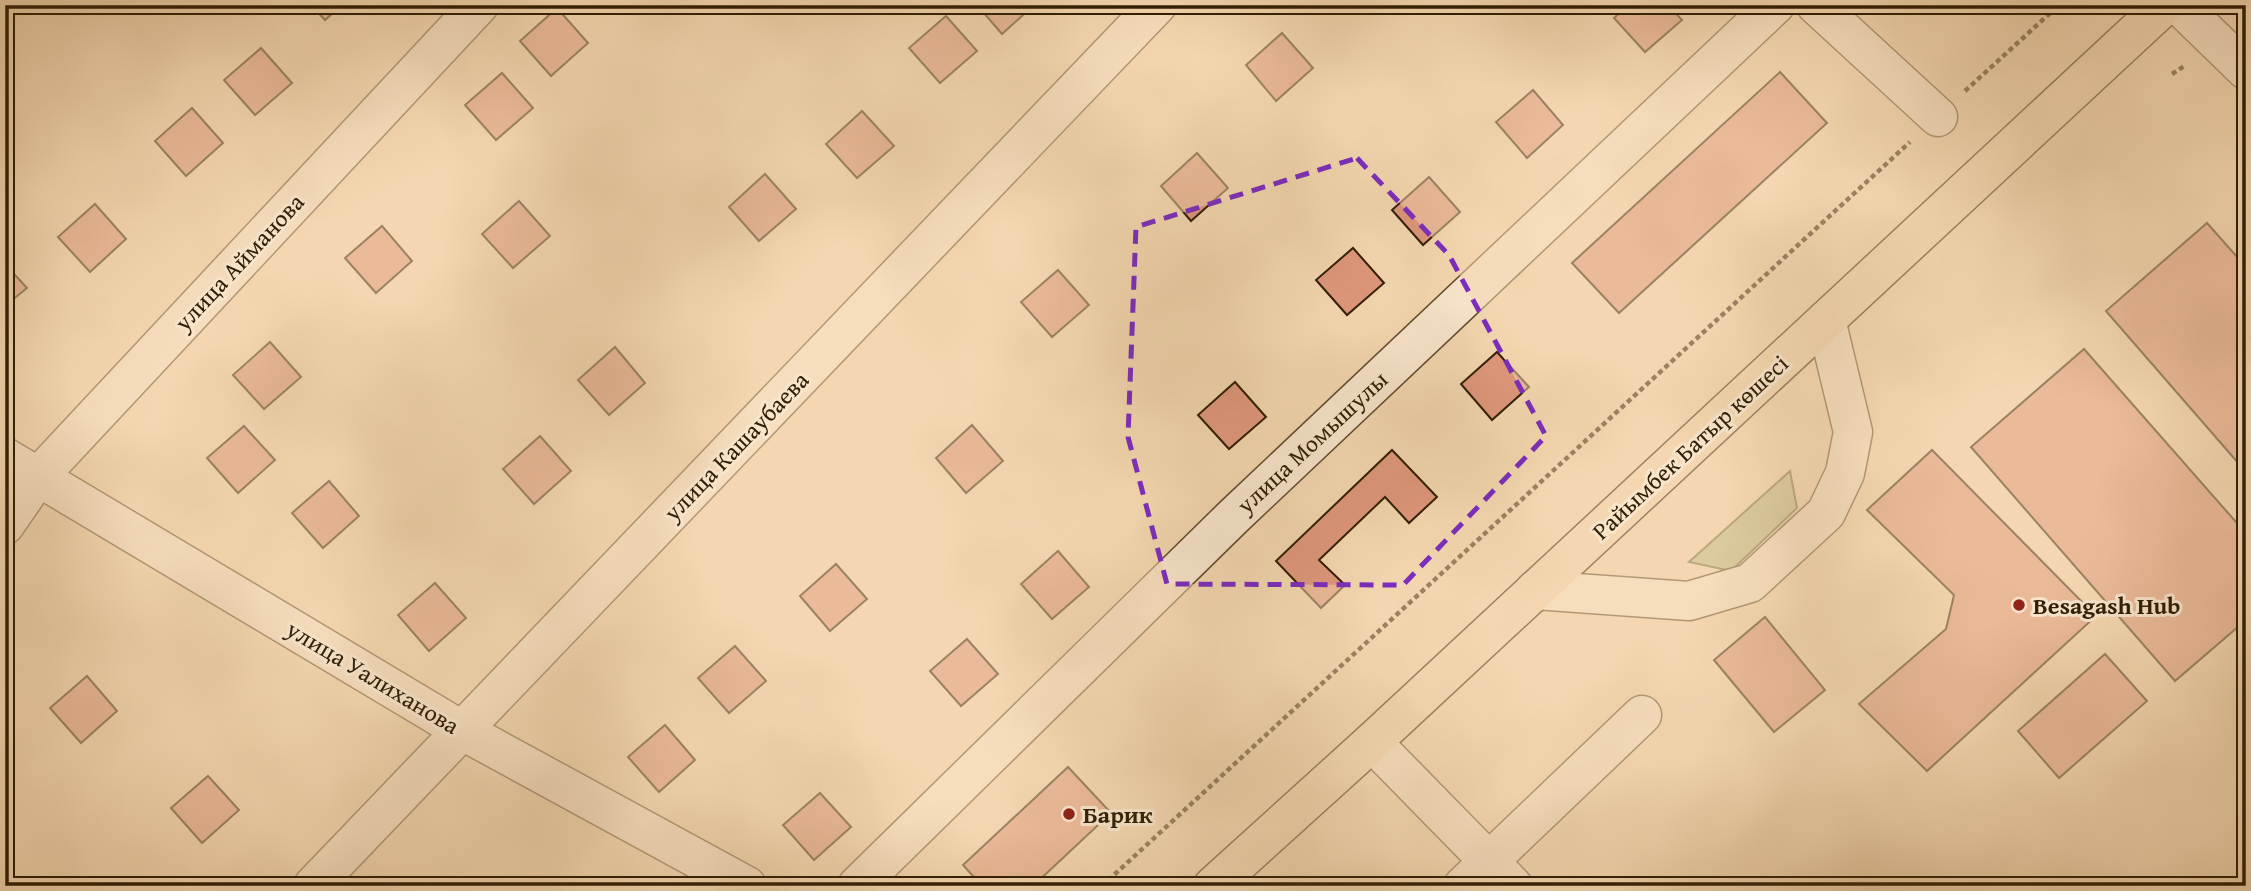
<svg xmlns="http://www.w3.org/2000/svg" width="2251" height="891" font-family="'Gentium Book Plus',serif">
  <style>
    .green { fill: #bfbd89; stroke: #786e46; stroke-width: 2 }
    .building { fill: #df977c; stroke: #301e04; stroke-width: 2 }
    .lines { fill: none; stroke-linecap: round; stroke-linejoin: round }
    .minor-casing { stroke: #614c2f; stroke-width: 41 }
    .major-casing { stroke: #301e04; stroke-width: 41 }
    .path { stroke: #301e04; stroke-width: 4.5; stroke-dasharray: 5 3.5; stroke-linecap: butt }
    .minor { stroke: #f8e5cc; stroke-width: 38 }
    .major { stroke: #f4d7b0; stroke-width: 38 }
    .marked { fill: none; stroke: #7b2cbf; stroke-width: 5; stroke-dasharray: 14 9; stroke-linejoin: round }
    .poi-dot { fill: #8f2418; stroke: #f8e5cc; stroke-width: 2.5 }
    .labels { text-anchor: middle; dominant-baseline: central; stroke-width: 6; stroke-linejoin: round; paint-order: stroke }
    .street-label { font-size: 24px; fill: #301e04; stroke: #f8e5cc }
    .poi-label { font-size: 24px; font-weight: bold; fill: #301e04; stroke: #f8e5cc; text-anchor: start }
  </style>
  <rect width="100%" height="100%" fill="#f4d7b0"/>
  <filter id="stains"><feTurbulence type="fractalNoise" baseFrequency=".00286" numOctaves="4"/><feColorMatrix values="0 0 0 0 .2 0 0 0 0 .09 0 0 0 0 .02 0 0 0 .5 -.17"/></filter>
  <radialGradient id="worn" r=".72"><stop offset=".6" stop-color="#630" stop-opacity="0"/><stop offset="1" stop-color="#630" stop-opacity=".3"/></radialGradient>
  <polygon class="green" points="1790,471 1797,508 1731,571 1689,562"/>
  <g class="building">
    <polygon points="311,5 342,5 325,20"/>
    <polygon points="977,5 1034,5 1002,34"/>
    <polygon points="1628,5 1668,5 1682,20 1645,52 1614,18"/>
    <polygon points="557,8 588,43 551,76 520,41"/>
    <polygon points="946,16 977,51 940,83 909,48"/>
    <polygon points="1282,33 1313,68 1276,101 1246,65"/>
    <polygon points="261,48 292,83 255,115 224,80"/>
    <polygon points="1780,72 1827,123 1619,313 1572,263"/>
    <polygon points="502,73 533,108 496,140 465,105"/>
    <polygon points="1533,90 1563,125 1527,158 1496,122"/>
    <polygon points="192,108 223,143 186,176 155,141"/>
    <polygon points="862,111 894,146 857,178 826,144"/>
    <polygon points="1197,153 1228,188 1191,221 1161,186"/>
    <polygon points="765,174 796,209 759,241 729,207"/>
    <polygon points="1429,177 1460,212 1423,245 1392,210"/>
    <polygon points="519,201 550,236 513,268 482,234"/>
    <polygon points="95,204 126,239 90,272 58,237"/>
    <polygon points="2207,223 2246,267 2246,472 2106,311"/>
    <polygon points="382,226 412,261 376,293 345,258"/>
    <polygon points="1353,248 1384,283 1347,315 1316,280"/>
    <polygon points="5,264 27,288 5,306"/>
    <polygon points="1058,270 1089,305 1052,337 1021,302"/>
    <polygon points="270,342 301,377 264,409 233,375"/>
    <polygon points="615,347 645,383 609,415 578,380"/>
    <polygon points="2084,349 2243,530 2246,527 2246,620 2175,681 1971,447"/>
    <polygon points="1497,352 1529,387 1492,420 1461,384"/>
    <polygon points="1235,382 1266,417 1229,449 1198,415"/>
    <polygon points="972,425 1003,461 966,493 936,458"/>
    <polygon points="244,426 275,460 238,493 207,458"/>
    <polygon points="540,436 571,471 534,504 503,469"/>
    <polygon points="1392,450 1437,497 1409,523 1385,497 1319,560 1345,585 1321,608 1276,561"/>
    <polygon points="1932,450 2096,616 1927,771 1859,704 1946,629 1954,595 1867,510"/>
    <polygon points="329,481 359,516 323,548 292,513"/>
    <polygon points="1058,551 1089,587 1052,619 1021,584"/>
    <polygon points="836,564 867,599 830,631 800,596"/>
    <polygon points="435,583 466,618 429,651 398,615"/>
    <polygon points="1765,617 1825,690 1774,732 1714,660"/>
    <polygon points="967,639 998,674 961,706 930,671"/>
    <polygon points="735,646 766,681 729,713 698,678"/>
    <polygon points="2105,654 2147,701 2059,778 2018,731"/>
    <polygon points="87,676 117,711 81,743 50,708"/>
    <polygon points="665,725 695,760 659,792 628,757"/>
    <polygon points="1068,767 1111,813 1033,886 982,886 963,865"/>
    <polygon points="208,776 239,810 202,843 171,808"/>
    <polygon points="820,793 851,827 814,860 783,825"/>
  </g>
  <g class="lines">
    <defs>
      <g id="minor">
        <polyline points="1816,5 1938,117"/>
        <polyline points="2179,5 2246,70"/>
        <polyline points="5,457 463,731 747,886"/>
        <polyline points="5,525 38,477 479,5"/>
        <polyline points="1535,590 1689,601 1750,583 1826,513 1845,473 1853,432 1826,320"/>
        <polyline points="1372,742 1513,886"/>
        <polyline points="313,886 1157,5"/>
        <polyline points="857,886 1233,517 1775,5"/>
        <polyline points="1463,886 1642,715"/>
      </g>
      <polyline id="major" points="1213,886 1372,742 2165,5"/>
    </defs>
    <use href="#minor" class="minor-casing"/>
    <use href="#major" class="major-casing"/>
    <g class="path">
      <polyline points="2172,74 2186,65"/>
      <polyline points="1965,91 2059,5"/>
      <polyline points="1102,886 1910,142"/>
    </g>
    <use href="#minor" class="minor"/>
    <use href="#major" class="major"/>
  </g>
  <path d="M0 0H2251V891H0ZM1357,158L1449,255L1546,436L1403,585L1167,584L1128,437L1136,227Z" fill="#f4d7b0" fill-opacity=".55" fill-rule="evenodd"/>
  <path class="marked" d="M1357,158L1449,255L1546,436L1403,585L1167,584L1128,437L1136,227Z"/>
  <g class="poi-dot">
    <circle cx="2019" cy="605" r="7"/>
    <circle cx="1069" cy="814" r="7"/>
  </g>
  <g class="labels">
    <g class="street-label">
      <text transform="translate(239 262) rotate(-47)">улица Айманова</text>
      <text transform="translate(1312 442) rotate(-43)">улица Момышулы</text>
      <text transform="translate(736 446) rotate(-46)">улица Кашаубаева</text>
      <text transform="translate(1690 447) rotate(-43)">Райымбек Батыр көшесі</text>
      <text transform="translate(373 677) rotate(31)">улица Уалиханова</text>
    </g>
    <g class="poi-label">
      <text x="2033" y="605">Besagash Hub</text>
      <text x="1083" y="814">Барик</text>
    </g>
  </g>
  <rect width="2251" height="891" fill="none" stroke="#f4d7b0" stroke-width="28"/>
  <rect x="7" y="7" width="2237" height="877" fill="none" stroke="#301e04" stroke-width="3.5"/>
  <rect x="14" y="14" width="2223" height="863" fill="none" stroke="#301e04" stroke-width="2"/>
  <rect width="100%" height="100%" filter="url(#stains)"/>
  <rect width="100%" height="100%" fill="url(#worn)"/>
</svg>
